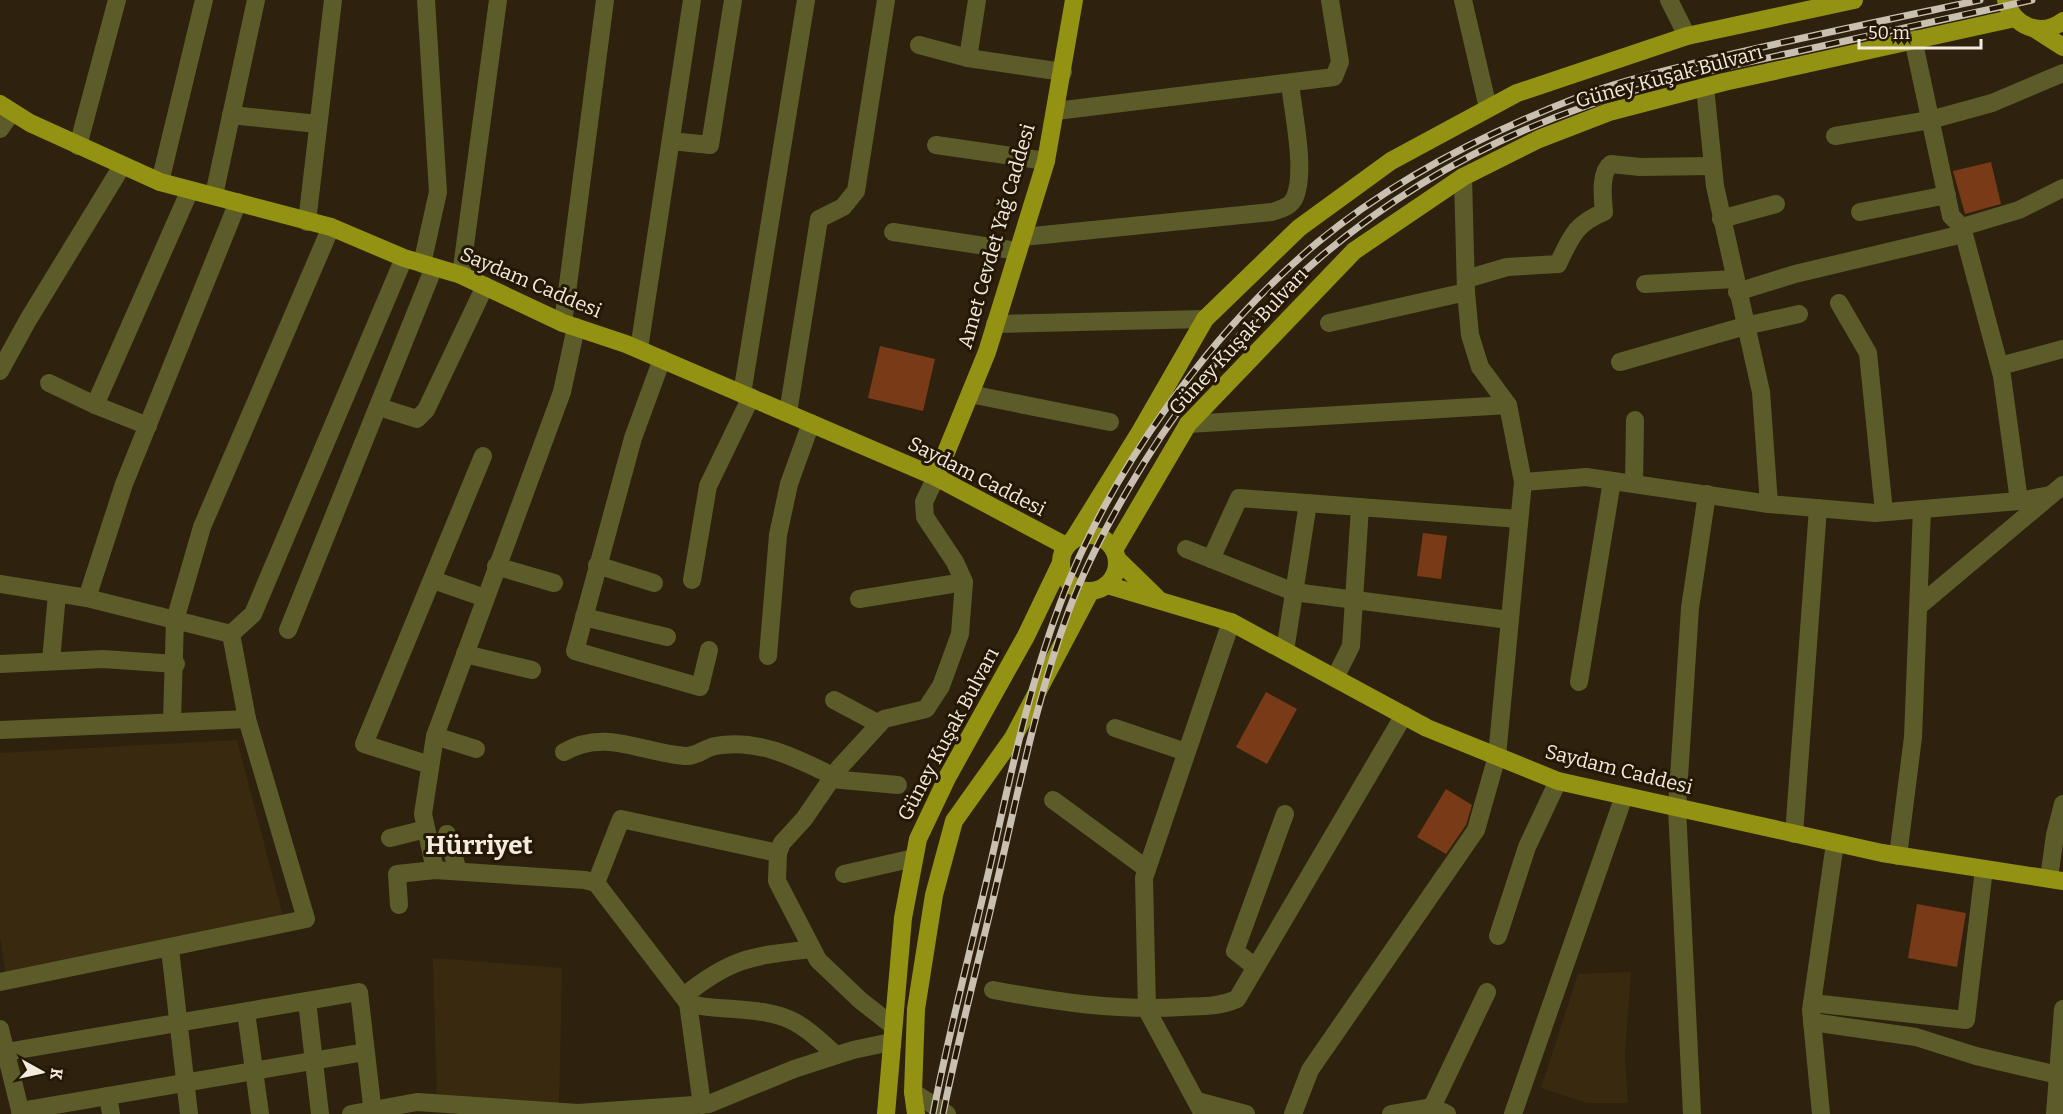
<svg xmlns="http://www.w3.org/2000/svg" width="2063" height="1114" font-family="Bitter,serif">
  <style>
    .built { fill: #39290f }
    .building { fill: #783a17 }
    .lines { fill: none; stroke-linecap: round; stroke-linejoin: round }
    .minor { stroke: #5c5c2a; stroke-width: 18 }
    .major { stroke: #949213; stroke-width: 18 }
    .rail-casing { stroke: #c9c0b2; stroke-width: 7 }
    .rail { stroke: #241805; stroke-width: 4.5; stroke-dasharray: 14; stroke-linecap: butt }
    .labels { text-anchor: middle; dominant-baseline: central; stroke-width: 6; stroke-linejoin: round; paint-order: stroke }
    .street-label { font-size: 20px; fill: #f3ebdf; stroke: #241805 }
    .district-label { font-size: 26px; font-weight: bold; fill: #f3ebdf; stroke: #241805 }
  </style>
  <rect width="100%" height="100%" fill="#2e220e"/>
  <g class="built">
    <polygon points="237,740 284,920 6,976 0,937 0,753"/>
    <polygon points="433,958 562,968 559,1105 437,1105"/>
    <polygon points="1631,972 1625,1055 1628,1103 1587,1103 1541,1088 1578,974"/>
  </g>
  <g class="building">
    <polygon points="1991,162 2001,204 1965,214 1953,171"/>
    <polygon points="880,346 935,359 923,411 868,398"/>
    <polygon points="1423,533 1447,536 1441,579 1417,576"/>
    <polygon points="1266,692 1297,709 1267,764 1236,747"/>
    <polygon points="1446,789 1472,805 1466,825 1446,854 1417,837"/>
    <polygon points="1917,904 1966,913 1957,967 1908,958"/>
  </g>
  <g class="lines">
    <g class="minor">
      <polyline points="1463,0 1488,108"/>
      <polyline points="1669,0 1687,36"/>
      <polyline points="1913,39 1951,216 1962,227 2002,376 2019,501"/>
      <polyline points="919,45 968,58 1063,72"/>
      <polyline points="968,58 977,0"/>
      <polyline points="1705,87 1715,186 1761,392 1769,504"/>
      <polyline points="1056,111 1334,77 1340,62 1330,0"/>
      <polyline points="231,115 318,124"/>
      <polyline points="0,129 12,112"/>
      <polyline points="1835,136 1930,120 1992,103 2063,73"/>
      <polyline points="671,141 710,145 733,0"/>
      <polyline points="936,145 1046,161"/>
      <polyline points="78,146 117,0"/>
      <polyline points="160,182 204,0"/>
      <polyline points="214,195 256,0"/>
      <polyline points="1860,212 1947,195"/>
      <polyline points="1721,219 1776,204"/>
      <polyline points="307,222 333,0"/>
      <polyline points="1962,227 2019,210 2063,188"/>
      <polyline points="893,232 1018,251"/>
      <path d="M1023,237L1272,212C1281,209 1291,207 1295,197C1306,170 1293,113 1290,83"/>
      <polyline points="422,264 438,192 426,0"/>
      <polyline points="461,275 498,0"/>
      <path d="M1466,279L1507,267L1558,264C1571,237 1575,224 1604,212C1603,199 1599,173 1611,164L1640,167L1713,166"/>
      <polyline points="1645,284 1734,279"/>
      <polyline points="1737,292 1795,274 1963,234"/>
      <polyline points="1839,303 1868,353 1884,512"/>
      <polyline points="563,323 605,0"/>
      <polyline points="1329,323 1466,292"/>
      <polyline points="995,324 1205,319"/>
      <polyline points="639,349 692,0"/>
      <polyline points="662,359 633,438 575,651 700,687 709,650"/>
      <polyline points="1620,362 1745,326 1799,314"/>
      <polyline points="2000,366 2063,349"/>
      <polyline points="0,371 28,320 122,166"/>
      <polyline points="49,383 95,405 148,426"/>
      <polyline points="742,394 806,0"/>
      <polyline points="970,394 1110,422"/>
      <polyline points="95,405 190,190"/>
      <polyline points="379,407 417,419 426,410 485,286"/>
      <polyline points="788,413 819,219 843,207 856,191 886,0"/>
      <polyline points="1188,424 1508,405"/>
      <polyline points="1523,482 1586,477 1769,504 1875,513 2019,501 2050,495"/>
      <polyline points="1634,484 1635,420"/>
      <polyline points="1186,549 1294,592 1509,620"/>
      <polyline points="1211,559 1239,498 1519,519"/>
      <polyline points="597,565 654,583"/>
      <polyline points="496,566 554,583"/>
      <polyline points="433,580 485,598"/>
      <polyline points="692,580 708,486 751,397"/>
      <polyline points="0,584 87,598 231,634 253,614 404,258"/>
      <polyline points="87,598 124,484 238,202"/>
      <polyline points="859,599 964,582"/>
      <polyline points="1919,606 2063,485"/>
      <polyline points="584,617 667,637"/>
      <polyline points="288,630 434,267"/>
      <polyline points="1285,651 1308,503"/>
      <polyline points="465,654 532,670"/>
      <polyline points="768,656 778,535 789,484 811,423"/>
      <polyline points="51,661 57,594"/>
      <polyline points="0,664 103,659 176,664"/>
      <polyline points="1335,678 1351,646 1360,507"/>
      <polyline points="1579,682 1612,481"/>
      <polyline points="834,700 879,724"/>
      <polyline points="172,721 175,620 202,527 331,227"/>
      <polyline points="1115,728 1186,752"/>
      <polyline points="0,730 247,719"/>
      <polyline points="435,736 476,749"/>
      <path d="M564,752C606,728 641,753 685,756C695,757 705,748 715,746C758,738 796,758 833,776"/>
      <polyline points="430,765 364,744 483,456"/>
      <polyline points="831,779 898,785"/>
      <polyline points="1053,800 1147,869"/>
      <polyline points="447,834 458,871"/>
      <polyline points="1794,834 1818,508"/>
      <polyline points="390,838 426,829"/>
      <polyline points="1898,856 1913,737 1922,509"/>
      <polyline points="435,870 423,814 435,736 562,392 576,327"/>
      <polyline points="844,874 914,858"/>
      <polyline points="2049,878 2055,835 2063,804"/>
      <polyline points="596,883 621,819 778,853"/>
      <path d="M399,905L397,874L435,870L585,880L596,883L688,1003C703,1008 719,1008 734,1009C788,1013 797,1019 836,1055"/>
      <polyline points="1498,936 1527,847 1558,781"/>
      <polyline points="170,949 189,1114"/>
      <polyline points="1255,967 1235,951 1285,814"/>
      <polyline points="0,982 306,919 247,719 231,634"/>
      <path d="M993,990C1056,1002 1117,1011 1182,1007C1201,1006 1219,1007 1237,999L1404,715"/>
      <path d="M684,996C732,957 753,956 812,949"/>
      <polyline points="307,1001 320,1114"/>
      <polyline points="688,1003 702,1105"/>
      <polyline points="1812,1003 1966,1020 1984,869"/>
      <polyline points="246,1012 260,1114"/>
      <polyline points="1812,1022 1916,1037 1976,1056 2058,1075"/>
      <polyline points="893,1026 860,1000 818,960 777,881 778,853 782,843 804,819 839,768 884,719 926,709 941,686 960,634 964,582 955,562 925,517 924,502 936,477"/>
      <polyline points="0,1029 21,1114"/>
      <polyline points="6,1052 359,992 373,1114"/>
      <polyline points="913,1092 947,1114"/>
      <polyline points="108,1096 111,1114"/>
      <polyline points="1197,1101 1246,1114"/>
      <polyline points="1432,1107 1487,992"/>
      <polyline points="20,1111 365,1052"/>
      <polyline points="351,1114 417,1102 578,1113 709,1104 794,1069 853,1050 891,1042"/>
      <polyline points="1203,1114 1147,1010 1144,878 1231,622"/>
      <polyline points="1293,1114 1310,1070 1476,830 1497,756 1523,482 1508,405 1480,367 1470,335 1466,292 1463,177"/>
      <polyline points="1391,1114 1432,1107 1447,1114"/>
      <polyline points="1513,1114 1624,796"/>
      <polyline points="1692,1114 1677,808 1690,608 1707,494"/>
      <polyline points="1821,1114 1811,1010 1835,843"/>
      <polyline points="2055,1114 2063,1009"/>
    </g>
    <g class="major">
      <path d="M2006,0C2012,26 2041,38 2063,21"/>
      <polyline points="2035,29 2063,47"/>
      <polyline points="0,104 30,123 160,182 331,227 404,258 461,275 563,323 626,344 936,477 1066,546"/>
      <polyline points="936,477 987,352 1046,161 1074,0"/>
      <circle cx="1089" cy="563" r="28"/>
      <polyline points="1073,540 1140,432 1205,319 1299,228 1391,161 1517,93 1687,36 1854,0"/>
      <polyline points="1114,550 1188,424 1354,251 1463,177 1539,139 1609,112 1724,82 2015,18"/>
      <polyline points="1117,559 1158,599"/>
      <polyline points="1107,585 1231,622 1427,728 1558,781 1882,853 2063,881"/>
      <polyline points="886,1114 903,918 918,839 948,776 1026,636 1061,563"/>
      <polyline points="916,1114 913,1092 916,1009 934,895 954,821 1013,738 1090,592"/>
    </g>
    <defs>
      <g id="rail">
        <path d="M933,1114C949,1031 971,949 990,866C1010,778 1028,689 1060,604C1108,473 1211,331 1318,242C1393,180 1486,133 1576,98C1621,80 1669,70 1715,58C1803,37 1891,19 1980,0"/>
        <path d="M943,1114C959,1035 980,956 998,878C1019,788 1037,697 1069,610C1085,567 1107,525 1130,486C1233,308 1390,174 1586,106C1654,82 1725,67 1795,52C1874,34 1953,17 2032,0"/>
      </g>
    </defs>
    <use href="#rail" class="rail-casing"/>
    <use href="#rail" class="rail"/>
  </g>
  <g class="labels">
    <g class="street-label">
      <text transform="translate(1669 76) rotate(-15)">Güney Kuşak Bulvarı</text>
      <text transform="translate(996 236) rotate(-74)">Amet Cevdet Yağ Caddesi</text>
      <text transform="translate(531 282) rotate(23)">Saydam Caddesi</text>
      <text transform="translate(1238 341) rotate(-47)">Güney Kuşak Bulvarı</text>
      <text transform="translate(977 476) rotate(27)">Saydam Caddesi</text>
      <text transform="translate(948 734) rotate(-62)">Güney Kuşak Bulvarı</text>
      <text transform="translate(1619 769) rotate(14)">Saydam Caddesi</text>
    </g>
    <g class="district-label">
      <text x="479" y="845">Hürriyet</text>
    </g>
  </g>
  <g transform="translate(42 1072) rotate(98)" stroke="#241805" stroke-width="4.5" paint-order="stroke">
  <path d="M0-4.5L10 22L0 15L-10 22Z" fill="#f3ebdf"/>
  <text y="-9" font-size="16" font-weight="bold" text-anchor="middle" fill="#f3ebdf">K</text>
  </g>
  <path d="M1859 39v9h122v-9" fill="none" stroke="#f3ebdf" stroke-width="3"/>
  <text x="1868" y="39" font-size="18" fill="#f3ebdf" stroke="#241805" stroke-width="4.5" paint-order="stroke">50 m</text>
</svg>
